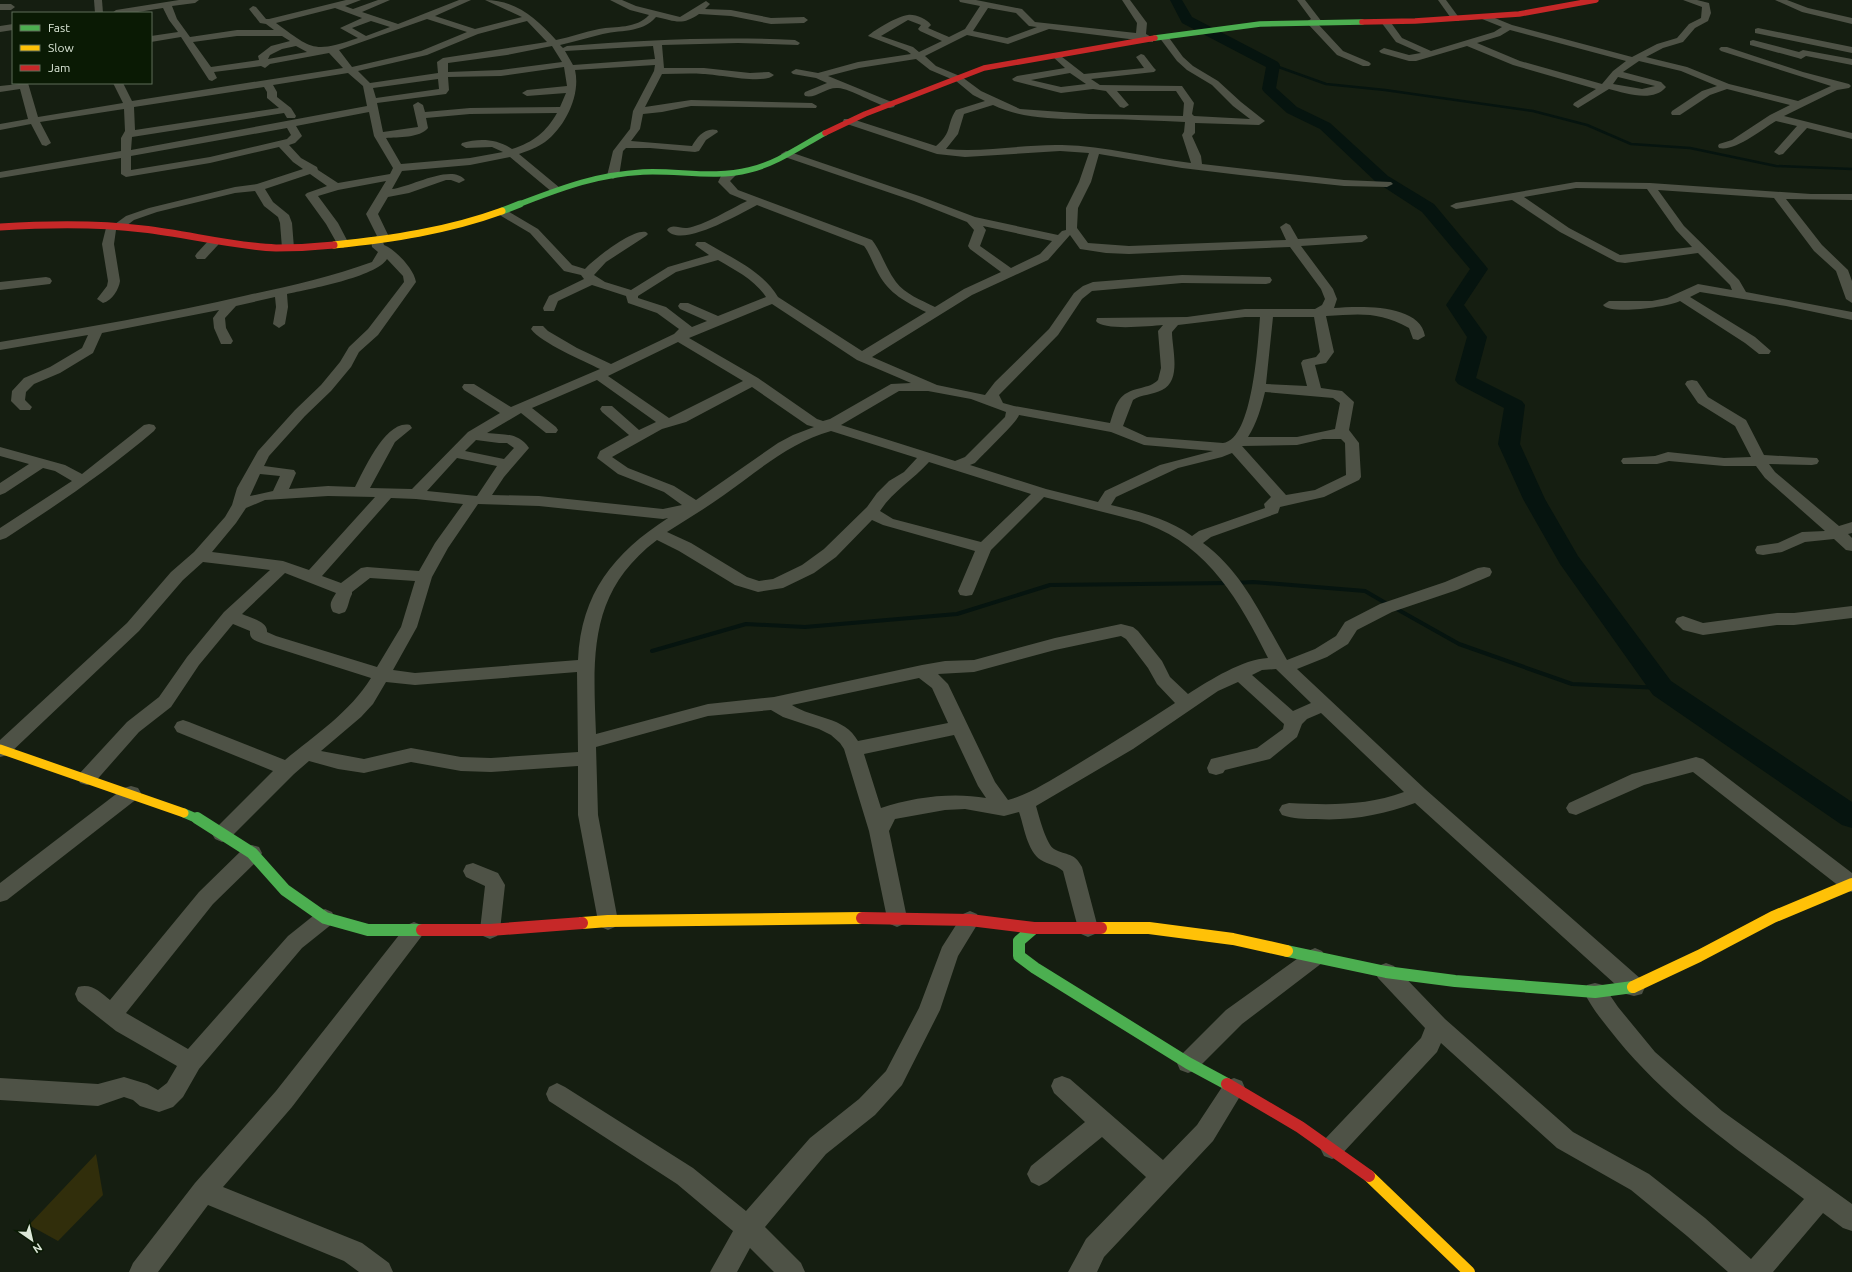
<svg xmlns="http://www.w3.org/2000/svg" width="1852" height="1272" font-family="Ubuntu,sans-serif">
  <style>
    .green { fill: #312e0b }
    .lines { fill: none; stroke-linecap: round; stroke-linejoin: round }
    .stream-far1 { stroke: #06140f; stroke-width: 2.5 }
    .stream { stroke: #06140f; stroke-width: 4 }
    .river { fill: #06140f; fill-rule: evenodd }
    .street { fill: #4e5246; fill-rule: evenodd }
    .fast-far3 { stroke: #4caf50; stroke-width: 5.5 }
    .fast-far2 { stroke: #4caf50; stroke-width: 7 }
    .fast-far1 { stroke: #4caf50; stroke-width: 9 }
    .fast { stroke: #4caf50; stroke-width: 12 }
    .slow-far2 { stroke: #ffc107; stroke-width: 7 }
    .slow-far1 { stroke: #ffc107; stroke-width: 9 }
    .slow { stroke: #ffc107; stroke-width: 12 }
    .jam-far2 { stroke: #c62828; stroke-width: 5.5 }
    .jam-far1 { stroke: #c62828; stroke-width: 7 }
    .jam { stroke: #c62828; stroke-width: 12 }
  </style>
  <rect width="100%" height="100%" fill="#151e11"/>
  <polygon class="green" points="96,1154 103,1195 58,1241 29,1225"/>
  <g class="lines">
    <polyline class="stream-far1" points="1273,65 1326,84 1385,90 1533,111 1587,125 1631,144 1690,148 1776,166 1852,169"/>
    <g class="stream">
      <polyline points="1236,583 1253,582 1365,591 1389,605"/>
      <polyline points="1395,608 1459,644 1572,684 1662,688"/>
      <polyline points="652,651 746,624 805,627 957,614 1050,585 1229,583"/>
    </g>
    <polygon class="river" points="1170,0 1182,0 1192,17 1278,62 1280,65 1276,88 1297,107 1330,123 1388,176 1434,204 1485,265 1488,269 1464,305 1487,337 1476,378 1522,401 1525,405 1520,444 1545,499 1578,556 1671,681 1852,802 1852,828 1842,825 1653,695 1560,564 1523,499 1498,444 1504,408 1458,384 1455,380 1467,337 1446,305 1470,269 1422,212 1376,182 1320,129 1287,113 1264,92 1262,89 1266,67 1182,23"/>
    <g class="street">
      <polygon points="94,0 102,0 103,13 95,13"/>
      <path d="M179,0H199L195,3L172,6L177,19L190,37L237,30H274L266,24L260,23L249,9L253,6L256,7L266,19H269L346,0H361L345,6L353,9L378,0H390L362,12L398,24L459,0H471L435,16L475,29L522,17L485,0C515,0 536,18 556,40C571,37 584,32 599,29C616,26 636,29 649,15L630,10L610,0H622L636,6L680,17L706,1L710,4L705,9L731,10L771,18L804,17L808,20L804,23L771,24L731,16L699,14C682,26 675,21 656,17C641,34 620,29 599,35C586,38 574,42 560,45L563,48L567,46C643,40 719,36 795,40L800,43L798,45L738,43L662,45L664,68H704L750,73L769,72L774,75C765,85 717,74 703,74C690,73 676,74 662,74L645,107L691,100L812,103L817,106L816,108L691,106L662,112L643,114L640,129L631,141L692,146C697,137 705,127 717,130L718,132L706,140L699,151L695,152L650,148H626L623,151L619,176L613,179L607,176L613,151L630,129L633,111L654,71L655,65L575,70C581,95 565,127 545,142C538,147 528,151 519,154L560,188L562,190L560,192H552L510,157L470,165L402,171L392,189C411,187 452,163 465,180L459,183L451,180H446L409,193L388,197L378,214L390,239L388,242H383L384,245C396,250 414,269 416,282L378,335L359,352L351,367L331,391L305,416L269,456L264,466L294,470L296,473L289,489L328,486L355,487C364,470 386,419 410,425L412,428L395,442L370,488L412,489L468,432L500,413L464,390L462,387L464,384H474L511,407L600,369C584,361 541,343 531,329L533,326H543L548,331L577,348L611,364L674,334L679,329L657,313L628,303L626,296L592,285L558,301L554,311H544L543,308L549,296L584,279L581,275L564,271L530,233L498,214L496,212L498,210H506L538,229L572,265L585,269C594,259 633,228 646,232L648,234L646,236L606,262L594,275L605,282L631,290L668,267L709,255L695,245L697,242H705C731,258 762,270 778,297L862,351L926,312C906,302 889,294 878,273C873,264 870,254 864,246L757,205C741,213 681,249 667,230C672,223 680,229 687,228C703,226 732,208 747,201L730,194L718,182L721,176L730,172L736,175L730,181L738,190L872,240C882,253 886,269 896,282C905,294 921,300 935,307L964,289L1001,272L970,249L968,246L974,230L967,222L914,201L782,156L781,154L786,151L790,152L922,197L975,217L1058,235L1062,231L1066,230V208L1079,182L1089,153L1060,151L965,157L937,154L844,123L843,121L844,119H852L936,146C953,132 946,125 956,110L985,101L973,95L956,81L930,70L916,59L859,68L828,76L894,103L895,105L894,107L890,108C875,104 851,89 838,88C826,87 816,99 805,96L804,94L805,92L827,83L816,78L793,74L791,72L796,69L818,73L858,62L911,54L907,51L868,36C874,30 900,15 908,15C915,14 927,19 931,25L928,28L949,37L965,29L980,6L960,2L959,0H976L1022,9L1035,22L1136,33L1137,23L1122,0H1130L1147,23L1146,34L1153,38V42L1049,29L1008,44L967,35L925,56L936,66L962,77L981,91L1020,109L1089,114L1183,116L1184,103L1176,91H1117L1129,105L1124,108L1120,107L1106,91L1093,89L1061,93L1014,81L1012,79L1017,76L1065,68L1052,56L1057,53L1084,74L1144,68L1136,57L1141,54L1144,55L1154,68L1156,70L1154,72L1091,79L1100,85L1182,86L1194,103L1192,114L1194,116L1250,119L1233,106L1212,85L1187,70L1177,61L1159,37L1161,35H1167L1183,57L1193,66L1218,81L1241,102L1265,121L1259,125L1195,123V133L1192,136L1201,156L1202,164L1344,180L1391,182L1393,184L1387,187L1344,186L1240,175L1182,168L1099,154L1091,182L1078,208L1077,228L1088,243L1129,246L1286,240L1280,227L1286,223L1290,225L1298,239L1366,235L1368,238L1362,242L1301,246L1333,289L1337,299L1334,308C1358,306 1420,303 1425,336L1418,340L1413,339L1409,328C1378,311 1360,314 1326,316L1334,352L1326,363L1315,365L1321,388L1342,391L1354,402L1349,430L1359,443L1361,477L1359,480L1324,497L1280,507L1278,513L1211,537L1203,543C1244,573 1262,618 1287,660L1315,649L1336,636L1345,622L1380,604L1445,582L1478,568L1484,567L1490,568L1492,572L1490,576L1457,590L1392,612L1357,630L1348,644L1327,657L1297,669L1425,789L1642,980L1645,987L1642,994L1634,996L1626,994L1415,803C1382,815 1351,821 1316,819C1305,819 1293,819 1282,815L1279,810L1282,805L1289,803C1329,805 1366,806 1404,792L1321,713L1307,719L1302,724L1297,737L1270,759L1225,770L1223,773L1216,775L1209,773L1207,768L1211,759L1257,748L1283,729L1284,724L1238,682L1218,691L1133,749L1036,806C1039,816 1046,844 1054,849C1067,856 1074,852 1082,867L1098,928L1095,934L1088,937L1081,934L1078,928L1063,871C1055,864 1048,865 1041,860C1027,851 1024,826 1019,812L1004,816L965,809L945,810L895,819L889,831L907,918L904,924L897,927L890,924L887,918L869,831L844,749L840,743L831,735L819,729L783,717L771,710L708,716L596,747L598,815L618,921L615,927L608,930L601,927L598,921L578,815V766L491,772L461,771L411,762L364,773L338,769L309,761L294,774L229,839L222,842L215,839L212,834L215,829L273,771L177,732L174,727L177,722L183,720L189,722L285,760C315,735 350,712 371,678L264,644C257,641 249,640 250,631L233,624L199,665L171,707L139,732L94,783L87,785L80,783L78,778L80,773L127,722L159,697L187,657L224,612L270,570L203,562L183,580L139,631L8,755L0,757V740L127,623L171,572L194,552L225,517L232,505L237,488L258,451L295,410L321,385L340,362L349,347L368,329L404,282L403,276L387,259C376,277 309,289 287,294L288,307L285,324L279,328L273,324L276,307L275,297L236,306L225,318L226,328L233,341L231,344H221L214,328L213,318L219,310L102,333L93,353L60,373L34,384L26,392L25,400L32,407L30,410H20L11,401L12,391L24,378L50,367L82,348L88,335L0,350V342C83,328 166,314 248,295C290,286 331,277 372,262L378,252L372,247L371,240L377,236L366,214L386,181L338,190L318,196L338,223L349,244L343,248L339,247L326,224L305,195L307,193L327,186L310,174L265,189L273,202L289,215L292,223L294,248L292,251H284L282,248L280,223L278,217L264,206L255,191L235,193L157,212L134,220L122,229L116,230L114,244L120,281C119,289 112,301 103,303L97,299L107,286L108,281L102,244L107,224H115L126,216L149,208L235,187L257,184L303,169L293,162L279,147L210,163L126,177L121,174V158L0,178V172L121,151V138L125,131L124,109L40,122L51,143L46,146L42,145L31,124L0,130V124L28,119L20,89L0,92V86L28,83L38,117L123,103L113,83H123L132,101L343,68L329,53L270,64L265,68L261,66L214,72L217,78L212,81L209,80L181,37L151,42V36L178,32L169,20L163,8L132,13H112L116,10ZM335,8L362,18L340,28L358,38C313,53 313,50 276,23ZM988,8L1016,13L1029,26L1037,27L1007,38L973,31ZM427,19L467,32L421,51L352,67L339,50ZM908,20L921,25L918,29L920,31L942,41L919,52L913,47L881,36ZM371,21L390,27L366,36L352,28ZM527,21L547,42L443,58L437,62L438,73L370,83L358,71L427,55L478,34ZM237,36H282L290,41L271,46L258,56L259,60L211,67L193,42ZM296,46L307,52L268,59L270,55L282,49ZM552,46L562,62L501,70L448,72V63L507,55ZM653,46L655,59L573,65L565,51ZM564,67L567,86L527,90L522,93L527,96L566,93L560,107L470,108L425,112L423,105L418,102L413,105L418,127L383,132L377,103L446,94L449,90L448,77L501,76ZM348,73L363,86L367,106L131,150L132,137L284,113L287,118H295L296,116L291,108L277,97V92L273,85ZM1070,73L1086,84L1061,87L1031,80ZM438,79L439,89L376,98L373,88ZM264,87L267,92V98L279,108L135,130L134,107ZM993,105C1026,121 1066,119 1102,119C1130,119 1157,121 1185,122L1184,132L1182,135L1191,163C1148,158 1106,146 1062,145C1023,144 985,153 946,149L958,134L964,114ZM369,112L374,136L393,168L390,174L338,183L318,170L317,167L301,158L289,145L295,143L302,136L296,126ZM557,113C546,132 534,142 512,149C497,139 480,138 462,143L461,145L466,148L492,147L503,152L470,158L401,164L386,138C398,137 420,138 428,128L426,118L470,114ZM287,128L291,135L287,139L210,157L131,170V156ZM983,226L1052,241L1040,254L1011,268L980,246L986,230ZM1070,235L1080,249L1106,253L1129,254L1290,247L1321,289L1325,299L1322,305L1315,309H1245L1187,317L1097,318L1096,321C1103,331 1150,326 1163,325L1158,331L1161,368L1158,380C1153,385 1148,386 1141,388C1118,393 1117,402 1110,423L1014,406L1003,403L999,395L1058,335L1082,299L1092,291L1182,283L1266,284L1270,283L1272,280L1270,277L1182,275L1093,282L1083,286L1074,293L1049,329L995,382L985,395L937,385L872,357L972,295L1048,260ZM718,260C735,270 755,280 766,297L718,316L688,303H680L678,306L680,309L707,321L692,327L666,307L638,298V296L676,272ZM772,304L857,360L911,383L891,384L830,419L823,421L817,419L758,378L689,338ZM1245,317H1260C1258,341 1253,440 1223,443L1147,437L1123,426L1133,400C1142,394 1153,395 1162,390C1182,380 1172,349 1172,332L1178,325ZM1273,317H1314L1320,352L1316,357L1303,360L1301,363L1307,386L1266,384ZM678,342L743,381L669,418L608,376ZM597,380L656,422L639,430L612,406H602L600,409L602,412L629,435L600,451L597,458L618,474L664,492L682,505L663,509L539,496L492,495L504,477L529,448C518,432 504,435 487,433L521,413L546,433H556L558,430L556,427L532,408ZM752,387L807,425L814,427L793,435L778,443L696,500L674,486L628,468L612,457L662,429L686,422ZM899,391H928L971,399L1006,412L1005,417L965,457L955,461L841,425ZM1265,392L1333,398L1340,403L1335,429L1297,437H1248C1257,423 1261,408 1265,392ZM1019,415L1111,432L1144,445L1213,451L1160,465L1105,491L1098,502L1046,489L970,465L975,463C982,455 1018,421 1019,415ZM831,431L917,458L904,472L889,481L877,493L867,507L824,549L802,565L773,579L759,581L747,577L691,543L667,532C686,520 706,508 724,495C758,471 790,442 831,431ZM1323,439H1341L1345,443L1346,475L1315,490L1286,495L1242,446L1297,445ZM476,440L499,443H507L514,448L504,459L465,451ZM1232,453L1271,497L1264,504L1265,508L1199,531L1192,536C1167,518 1140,512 1111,505L1116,497L1178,468L1222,457ZM457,458L497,466L477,496L427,491ZM929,462L1031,494L981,542L893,519L880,511C893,491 913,480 929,462ZM260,474L280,476L273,491L250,496ZM328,496L375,497L309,570L283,561L212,552L236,523L246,508L265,500ZM1044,497C1068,503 1091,509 1115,515C1125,518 1137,520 1147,524C1209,547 1240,602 1268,658C1243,659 1210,680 1188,694L1170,677L1162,661L1138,631L1133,627L1121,624L1055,638L974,660L945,661L922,665L774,697L708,704L596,734C593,656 588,592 657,540L679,551L735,585L758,592L783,588L814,573L836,557L872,520L883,525L975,551L958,591L960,595L966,596L972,595L974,591L991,550ZM391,498L416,499L463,504L435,543L419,571L367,567L361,568L341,583L322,576ZM478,504L539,506L663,519L668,518C614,553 581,593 578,660L415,673L393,670L417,627L432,577L448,548ZM285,573L336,593C332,600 328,604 333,612L339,614L345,612C349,606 348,602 352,594V592L370,578L415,581L401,627L377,667L276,636L267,632C268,621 250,618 242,614ZM1121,636L1126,639L1148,668L1157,684L1175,703C1140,726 1104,748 1068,770C1049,781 1030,794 1008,800L995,782L948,684L938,674L974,672L1055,650ZM1276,669L1311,703L1293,711L1252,675L1262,670ZM577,672L578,752L491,758L461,757L411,748L364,759L321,751L361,717L373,704L386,682L415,685ZM919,678L932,688L948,723L858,741C844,716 814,719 792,705ZM954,735L978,786L986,798C953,792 913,797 881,808L864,754Z"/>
      <polygon points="1297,0 1305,0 1322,22 1318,24 1343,51 1369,62 1371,64 1369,66 1363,66 1337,55 1308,24 1306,22 1311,19"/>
      <polygon points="1438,0 1446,0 1460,19 1459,21 1453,21"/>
      <path d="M1683,0H1697L1709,3L1711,13L1708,21L1695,28L1683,42L1663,48L1646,57L1687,67L1729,84L1798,101L1831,86L1721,51L1719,49L1721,47H1727L1803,72L1849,84L1851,86L1849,88L1837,90L1784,116L1852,133V139L1807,128L1783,154L1779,155L1774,152L1797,126L1776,121C1762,129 1735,152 1719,148L1718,146L1719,144L1732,140L1770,115L1790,105L1727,89L1710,95L1680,115H1672L1671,113L1672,111L1702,91L1717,86L1681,71L1639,61L1623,72L1661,82L1666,87C1653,103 1625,93 1609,89L1578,108L1573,105L1574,103L1596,89L1513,65L1467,46L1416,61H1409L1381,53L1379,51L1384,48L1409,55L1421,53L1396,42L1381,22L1383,20H1389L1402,38L1431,51L1494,32L1502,27L1482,19V15L1485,14L1512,25L1632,57L1657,44L1677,38L1689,24L1701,18L1702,7ZM1510,30L1626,61L1613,71L1602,84L1520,61L1477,43L1500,36ZM1618,77L1655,86L1642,89L1613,84Z"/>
      <polygon points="1775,0 1787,0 1808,8 1852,18 1852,24 1802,12"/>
      <polygon points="0,4 11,4 15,7 11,10 0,10"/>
      <polygon points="13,24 13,30 0,32 0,26"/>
      <polygon points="1758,28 1852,47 1852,53 1755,33 1755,29"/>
      <polygon points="1753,40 1799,52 1803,50 1852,59 1852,65 1806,56 1801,59 1798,58 1750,45 1750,41"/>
      <path d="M1576,182L1650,183L1811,194H1852V200L1786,199L1822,245L1848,270L1852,281V303L1846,299L1836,271L1814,251L1774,198L1658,190L1684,226L1739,280L1746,292L1852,312V320L1786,306L1700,292L1690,297L1755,337L1771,351L1769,354H1759L1745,343L1680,301C1669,307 1610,315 1603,305L1609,301H1652L1667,298L1698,284L1732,290L1730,285L1698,253L1625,263L1617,262L1560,232L1512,200L1456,209L1450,206L1456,203ZM1576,188L1647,189L1676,230L1692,247L1620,255L1569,228L1524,197Z"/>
      <polygon points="214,238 220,242 218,245 205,259 197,259 195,256 197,253 210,239"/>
      <polygon points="46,277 50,278 52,281 50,284 0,290 0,282"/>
      <polygon points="1692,380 1697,381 1708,397 1746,420 1764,455 1817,458 1819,461 1817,464 1812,465 1769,464 1775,472 1839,526 1852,522 1852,533 1848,534 1852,538 1852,551 1846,550 1834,539 1805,542 1782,552 1763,555 1757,554 1755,550 1757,546 1778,543 1802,532 1825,531 1765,478 1756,466 1724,466 1669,461 1657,464 1623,464 1621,461 1623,458 1655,456 1668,452 1724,458 1751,457 1735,426 1698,403 1685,384 1687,381"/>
      <path d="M149,424L154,425L156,428L154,431C107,471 57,505 6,538L0,540V528L72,481L55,471L43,468L5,493L0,495V483L29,464L0,456V447L65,465L82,474L144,425Z"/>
      <polygon points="1852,606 1852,618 1794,625 1777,625 1703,635 1683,630 1675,622 1677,618 1683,616 1703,623 1777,613 1794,613"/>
      <polygon points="1696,757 1703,759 1852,873 1852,892 1844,890 1693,772 1644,785 1576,815 1569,813 1566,808 1569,803 1632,774"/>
      <polygon points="131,786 138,788 141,793 138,798 7,900 0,902 0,883 124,788"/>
      <path d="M252,845L259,847L262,853L259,859L213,904L126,1013L188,1049L288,936L318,912L325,909L332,912L335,918L332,924L302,948L199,1069L183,1097L173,1107L159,1112L140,1106L133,1100L124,1097L98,1106L0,1100V1078L98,1084L124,1077L147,1084L158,1090L167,1083L177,1066L116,1031L78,1001L75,994L78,987C92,983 100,992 110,1000L199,892L245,847Z"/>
      <polygon points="473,863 498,873 505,885 500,930 497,936 490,939 483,936 480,930 485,886 466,877 463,871 466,865"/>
      <polygon points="970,911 977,914 980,920 958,956 940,1010 902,1085 875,1115 826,1154 765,1227 801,1263 805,1272 774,1272 750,1248 737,1272 710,1272 733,1231 677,1184 549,1101 546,1094 549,1087 557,1083 565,1087 693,1168 746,1211 810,1138 859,1099 886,1071 919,1008 942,947 963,914"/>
      <polygon points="414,922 421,925 424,931 421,937 292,1107 223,1187 362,1243 389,1263 393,1272 359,1272 344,1261 208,1205 158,1272 129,1272 133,1263 195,1183 276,1091 407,925"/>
      <polygon points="1315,948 1322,951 1326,957 1322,963 1242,1024 1196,1070 1188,1073 1180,1070 1177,1063 1180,1056 1226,1010 1308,951"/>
      <path d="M1386,963L1394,966L1445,1019L1573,1132L1649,1174L1705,1218L1751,1259L1804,1199C1738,1150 1669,1103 1617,1039C1605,1024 1592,1009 1584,992L1587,985L1595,983L1603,985L1618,1007L1655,1052L1722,1111L1852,1204V1231L1843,1228L1823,1213L1773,1272H1728L1687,1236L1631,1190L1557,1148L1441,1043L1437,1052L1340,1156L1332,1159L1324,1156L1320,1148L1324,1140L1421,1038L1425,1028L1378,978L1375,972L1378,966Z"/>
      <polygon points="1062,1076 1070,1079 1163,1160 1197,1125 1226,1081 1234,1078 1242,1081 1245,1088 1213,1141 1104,1257 1097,1272 1068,1272 1086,1239 1146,1177 1102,1137 1047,1182 1039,1186 1031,1182 1027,1174 1031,1166 1085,1122 1054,1093 1051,1086 1054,1079"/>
    </g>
    <g class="fast-far3">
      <polyline points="1155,38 1260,24 1362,22"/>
      <path d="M517,205C562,188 594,175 643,172C677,170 715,179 749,170C776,164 801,146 825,133"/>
    </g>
    <polyline class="fast-far2" points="502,211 520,204"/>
    <polyline class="fast-far1" points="184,813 198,819"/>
    <g class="fast">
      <polyline points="197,818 252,853 285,890 325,918 368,930 422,930"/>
      <polyline points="1034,928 1019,941 1019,956 1035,968 1188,1063 1227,1084"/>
      <polyline points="1287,951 1386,972 1455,981 1595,992 1633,987"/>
    </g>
    <path class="slow-far2" d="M334,245C391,239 447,231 502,211"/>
    <polyline class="slow-far1" points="0,749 184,813"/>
    <g class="slow">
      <polyline points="582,923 608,921 862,918"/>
      <polyline points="1101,928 1149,928 1233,939 1287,951"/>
      <polyline points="1633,987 1699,956 1773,917 1852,884"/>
      <polyline points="1369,1176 1469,1272"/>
    </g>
    <g class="jam-far2">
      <polyline points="1362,22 1415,21 1519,14 1596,0"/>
      <polyline points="825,133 865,114 984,68 1155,38"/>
    </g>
    <path class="jam-far1" d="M0,227C48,224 96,223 143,229C188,234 231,246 276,248C295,248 315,247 334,245"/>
    <g class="jam">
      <polyline points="862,918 970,920 1034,928 1101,928"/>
      <polyline points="422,930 490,930 582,923"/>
      <polyline points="1227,1084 1300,1127 1369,1176"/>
    </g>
  </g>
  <rect x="12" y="12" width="140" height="72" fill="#0a1a04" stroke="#5e6c59"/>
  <rect x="20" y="25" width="20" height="6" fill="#4caf50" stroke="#5e6c59"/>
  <text x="48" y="32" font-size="12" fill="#dce7d8">Fast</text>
  <rect x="20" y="45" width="20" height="6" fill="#ffc107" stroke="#5e6c59"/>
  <text x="48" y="52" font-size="12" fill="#dce7d8">Slow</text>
  <rect x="20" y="65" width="20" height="6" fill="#c62828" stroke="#5e6c59"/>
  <text x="48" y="72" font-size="12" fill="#dce7d8">Jam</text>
  <g transform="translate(32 1240) rotate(146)" stroke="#0a1a04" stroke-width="3" paint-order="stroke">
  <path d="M0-3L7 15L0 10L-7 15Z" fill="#dce7d8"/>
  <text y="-6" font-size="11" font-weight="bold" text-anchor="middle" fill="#dce7d8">N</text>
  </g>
</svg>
